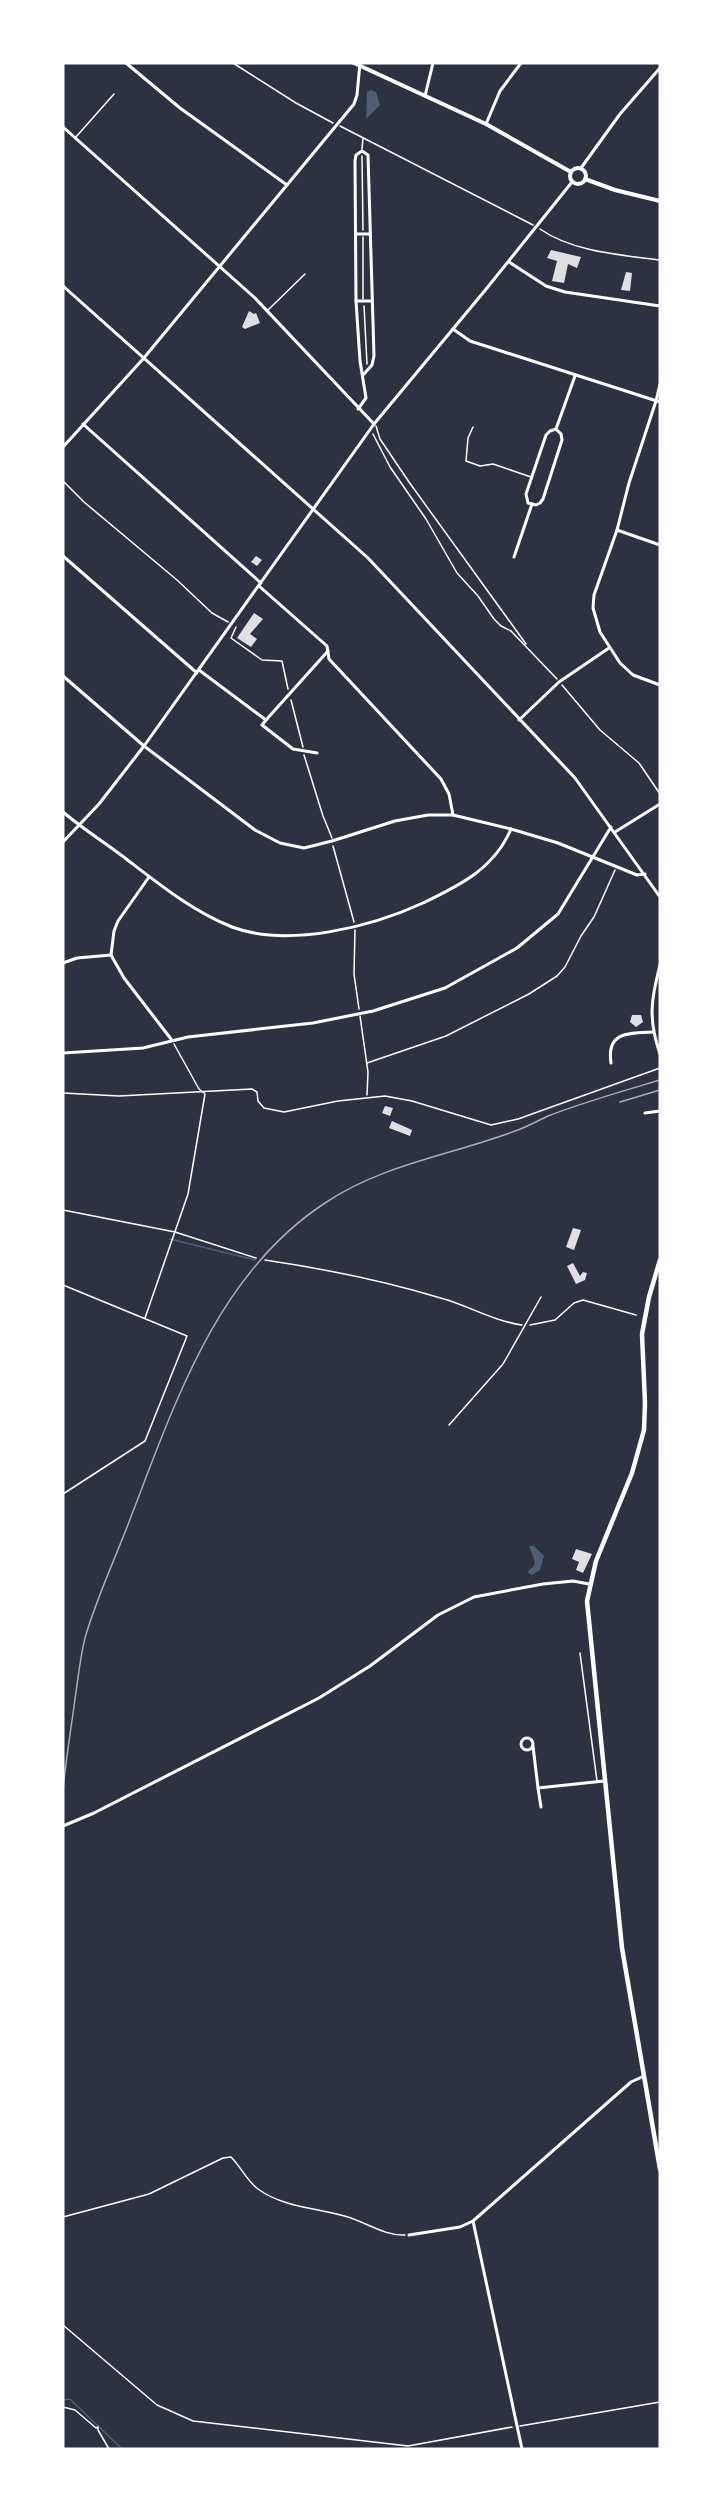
<svg xmlns="http://www.w3.org/2000/svg" width="723" height="2512" font-family="'Sofia Sans Condensed',sans-serif">
  <style>
    .water { fill: #4f5d75 }
    .lines { fill: none; stroke-linecap: round; stroke-linejoin: round }
    .stream { stroke: #4f5d75; stroke-width: 1.5 }
    .building { fill: #e0e0e3 }
    .path { stroke: #fff; stroke-width: 1.5 }
    .service { stroke: #fff; stroke-width: 1.5 }
    .minor { stroke: #fff; stroke-width: 3 }
    .tertiary { stroke: #fff; stroke-width: 4 }
    .primary { stroke: #fff; stroke-width: 4.5 }
    .rail { stroke: #abadb3; stroke-width: 1.5 }
  </style>
  <rect width="100%" height="100%" fill="#2d3142"/>
  <g class="water">
    <polygon points="370,90 376,92 380,105 366,119 367,93"/>
    <polygon points="529,1546 534,1546 544,1556 540,1570 532,1575 528,1573 529,1570 533,1567 535,1562"/>
  </g>
  <g class="lines">
    <g class="stream">
      <polyline points="170,1239 255,1260"/>
      <polyline points="63,2400 70,2399 122,2449"/>
    </g>
  </g>
  <g class="building">
    <polygon points="551,250 581,257 577,268 568,264 564,283 552,281 557,261 547,258"/>
    <polygon points="626,272 632,273 630,291 621,290"/>
    <polygon points="249,311 254,314 256,313 260,323 245,329 242,327"/>
    <polygon points="256,556 262,560 257,566 251,562"/>
    <polygon points="254,613 263,619 250,634 257,639 251,647 237,638"/>
    <polygon points="632,1015 641,1015 643,1022 636,1027 630,1022"/>
    <polygon points="385,1106 393,1108 390,1116 382,1113"/>
    <polygon points="392,1121 412,1130 410,1136 389,1128"/>
    <polygon points="573,1228 581,1230 574,1250 566,1247"/>
    <polygon points="573,1263 580,1276 583,1272 587,1273 585,1280 576,1284 567,1266"/>
    <polygon points="576,1549 592,1554 583,1573 576,1570 579,1562 572,1559"/>
  </g>
  <g class="lines">
    <g class="path">
      <polyline points="233,63 296,103 333,123"/>
      <polyline points="340,126 533,225"/>
      <polyline points="362,149 363,138"/>
      <polyline points="362,156 363,230"/>
      <path d="M540,229C573,252 621,255 660,260"/>
      <polyline points="363,237 363,299"/>
      <polyline points="364,306 367,364"/>
      <polyline points="376,426 380,439 409,482 526,644"/>
      <polyline points="373,434 390,467 426,519 457,573 478,596 494,619 501,626 511,631 557,679"/>
      <polyline points="63,481 84,502 177,580 212,613 228,622"/>
      <polyline points="236,627 231,638 262,660 282,661 288,689"/>
      <polyline points="562,685 600,730 639,763 660,794"/>
      <polyline points="291,700 303,747"/>
      <polyline points="304,755 323,816 332,838"/>
      <polyline points="333,846 354,922"/>
      <polyline points="355,930 354,974 359,1009"/>
      <polyline points="360,1016 368,1072 367,1095"/>
      <polyline points="174,1044 199,1089 204,1093"/>
      <polyline points="367,1063 446,1036 529,994 557,976 565,967 581,936 594,917 615,870"/>
      <polyline points="63,1093 119,1096 252,1089 257,1092 258,1101 264,1108 284,1112 338,1101 385,1096 412,1101 491,1125 518,1119 660,1068"/>
      <polyline points="63,1210 175,1232 256,1258"/>
      <path d="M265,1260C326,1269 385,1281 444,1299C471,1307 494,1321 522,1325"/>
      <polyline points="63,1285 187,1336 145,1441 63,1494"/>
      <polyline points="145,1318 188,1194 205,1094"/>
      <polyline points="530,1325 555,1320 574,1303 583,1300 636,1315"/>
      <path d="M63,2217L149,2194L223,2158L231,2157C241,2167 247,2181 258,2189C284,2208 319,2208 348,2217C367,2223 385,2236 405,2235"/>
      <polyline points="63,2325 157,2405 193,2421 408,2446 512,2427"/>
      <polyline points="63,2407 75,2410 96,2428 98,2427 98,2430 109,2449"/>
      <polyline points="520,2426 660,2402"/>
    </g>
    <g class="service">
      <polyline points="75,138 114,94"/>
      <polyline points="268,310 305,274"/>
      <polyline points="473,427 468,438 466,461 480,466 493,464 531,477"/>
      <polyline points="449,1425 503,1364 541,1297"/>
      <polyline points="580,1653 597,1781"/>
    </g>
    <g class="minor">
      <polyline points="126,63 180,108 287,185"/>
      <polyline points="425,96 433,63"/>
      <polyline points="486,124 500,91 521,63"/>
      <polyline points="63,127 255,298 374,424"/>
      <polyline points="581,168 620,114 660,68"/>
      <polyline points="356,234 369,234"/>
      <polyline points="509,262 546,286 565,292 660,306"/>
      <polyline points="63,286 368,558 575,778 660,897"/>
      <polyline points="356,301 371,301"/>
      <polyline points="453,329 470,341 660,402"/>
      <polyline points="660,384 656,401 629,483 617,530 594,595 593,608 600,632 620,663 633,675 660,685"/>
      <polyline points="358,409 366,398 360,361 356,301 355,161 356,155 362,151 368,155 374,356 372,365 364,374"/>
      <polyline points="83,424 261,583"/>
      <polyline points="556,429 561,434 562,440 543,499 540,503 536,505 528,503 526,494 546,435 550,431 556,429 575,376"/>
      <polyline points="63,447 143,359 354,104 357,95 360,63"/>
      <polyline points="617,530 660,545"/>
      <polyline points="63,556 197,673"/>
      <polyline points="514,557 532,504"/>
      <polyline points="259,586 327,646 329,659 441,779 449,794 453,815"/>
      <polyline points="199,670 266,720 262,725 293,749 317,753"/>
      <polyline points="63,676 144,746 255,830 280,843 304,848 332,841 395,821 428,815 453,815 511,829 558,843 637,875 645,874"/>
      <polyline points="266,720 328,651"/>
      <polyline points="519,720 559,682 609,648"/>
      <path d="M63,812C83,829 104,842 125,858C159,884 192,911 232,927C288,948 371,927 423,903C460,885 494,869 511,829"/>
      <polyline points="615,832 660,804"/>
      <polyline points="63,842 99,804 144,746 374,424 487,288 572,182"/>
      <polyline points="149,877 118,921 114,931 111,955 124,978 171,1039"/>
      <polyline points="63,963 77,958 111,955"/>
      <path d="M660,965C651,1000 648,1019 660,1054"/>
      <polyline points="63,1053 143,1048 188,1037 313,1023 373,1011 445,988 517,948 558,914 611,827"/>
      <path d="M611,1063C606,1031 630,1033 653,1032"/>
      <polyline points="645,1113 660,1111"/>
      <circle cx="527" cy="1744" r="6"/>
      <polyline points="533,1746 538,1788 604,1781"/>
      <polyline points="538,1788 541,1807"/>
      <polyline points="63,1826 94,1813 319,1698 370,1666 438,1615 474,1597 543,1584 573,1581 589,1584"/>
      <polyline points="473,2221 522,2449"/>
      <polyline points="409,2235 460,2227 473,2221 631,2082 644,2076"/>
    </g>
    <g class="tertiary">
      <polyline points="354,63 486,124 571,172"/>
      <circle cx="578" cy="176" r="8"/>
      <polyline points="585,179 615,190 660,201"/>
    </g>
    <polyline class="primary" points="660,1260 649,1297 642,1334 645,1403 644,1430 632,1473 596,1561 587,1601 622,1948 660,2169"/>
    <g class="rail">
      <polyline points="620,1102 660,1090"/>
      <path d="M63,1790C66,1759 71,1729 75,1699C78,1679 80,1658 85,1638C97,1596 117,1555 132,1514C176,1400 218,1273 325,1203C383,1164 452,1155 515,1131C527,1127 537,1121 548,1116C584,1102 623,1091 660,1080"/>
    </g>
  </g>
  <rect width="723" height="2512" fill="none" stroke="#ffffff" stroke-width="129"/>
</svg>
